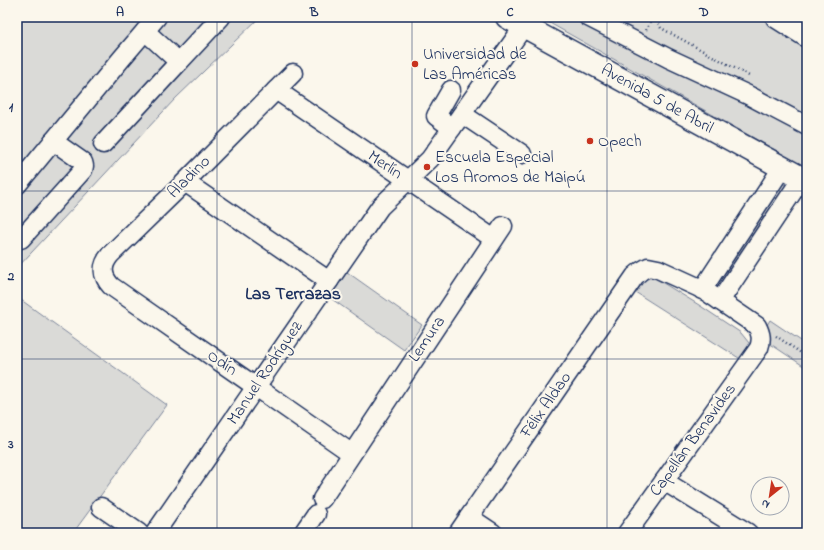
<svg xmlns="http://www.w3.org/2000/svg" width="824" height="550" font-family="'Indie Flower',sans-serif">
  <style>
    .green { fill: #dadad7; stroke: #7a849a }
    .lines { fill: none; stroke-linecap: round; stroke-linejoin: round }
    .minor-casing { stroke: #1b2f5e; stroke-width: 21 }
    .major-casing { stroke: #1b2f5e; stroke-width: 25 }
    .path { stroke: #1b2f5e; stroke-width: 2.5; stroke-dasharray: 1 3; stroke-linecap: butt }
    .minor { stroke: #fbf7ec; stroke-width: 18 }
    .major { stroke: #fbf7ec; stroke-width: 22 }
    .grid { fill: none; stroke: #1b2f5e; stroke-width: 1; stroke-opacity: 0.55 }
    .poi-dot { fill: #c8321e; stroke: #fbf7ec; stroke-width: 1.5 }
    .labels { text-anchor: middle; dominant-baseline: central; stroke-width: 4; stroke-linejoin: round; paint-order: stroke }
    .poi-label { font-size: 17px; fill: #1b2f5e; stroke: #fbf7ec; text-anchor: start }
    .street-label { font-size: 17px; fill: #1b2f5e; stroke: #fbf7ec }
    .neighbourhood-label { font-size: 18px; font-weight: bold; fill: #1b2f5e; stroke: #fbf7ec }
    .neatline { fill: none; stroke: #1b2f5e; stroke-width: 1.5 }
    .grid-label { font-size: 13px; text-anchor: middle; font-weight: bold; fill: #1b2f5e }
  </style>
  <rect width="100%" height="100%" fill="#fbf7ec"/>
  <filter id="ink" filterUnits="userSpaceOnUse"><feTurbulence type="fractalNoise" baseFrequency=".025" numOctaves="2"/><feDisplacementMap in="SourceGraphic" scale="8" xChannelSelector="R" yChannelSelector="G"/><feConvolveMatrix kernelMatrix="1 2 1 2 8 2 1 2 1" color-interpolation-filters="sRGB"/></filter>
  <g filter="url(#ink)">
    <g class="green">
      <polygon points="17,17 260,17 175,99 17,268"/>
      <polygon points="539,17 760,17 807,47 807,168"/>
      <polygon points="779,181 789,187 719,293 711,288"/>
      <polygon points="347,272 422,325 404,350 329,297"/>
      <polygon points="650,275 699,305 741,333 749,343 750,349 742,360 635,292 643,277"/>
      <polygon points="17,297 167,405 73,533 17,533"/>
      <polygon points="770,320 807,345 807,368 805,367 769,343 765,328"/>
    </g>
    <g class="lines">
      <defs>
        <g id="minor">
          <polyline points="588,17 668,58 748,95 807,126"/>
          <polyline points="179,62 221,17"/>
          <path d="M293,73L185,182L110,255C101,266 102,276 111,286L351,453"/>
          <polyline points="276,90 494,239"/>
          <polyline points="451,90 436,116 452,128"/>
          <polyline points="462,114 522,154"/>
          <polyline points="103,144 179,62 145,31"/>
          <polyline points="185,182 329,281"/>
          <polyline points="17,185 122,58 157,17"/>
          <polyline points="21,239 83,170 84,166 83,162 53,141"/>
          <polyline points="702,290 782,168"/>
          <polyline points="720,301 802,178"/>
          <polyline points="664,481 748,533"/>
          <polyline points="322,499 503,226"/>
          <polyline points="101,507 139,533"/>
          <polyline points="469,517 493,533"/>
          <polyline points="155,533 371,220 380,207 430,159 524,26"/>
          <polyline points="303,533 316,514"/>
          <path d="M458,533L635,276L641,271L648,267L658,269L704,290L757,326C761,334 762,339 759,348L627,533"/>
        </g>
        <g id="major">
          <polyline points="507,17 807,181"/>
          <polyline points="777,17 807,36"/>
        </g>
      </defs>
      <use href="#minor" class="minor-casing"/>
      <use href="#major" class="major-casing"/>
      <g class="path">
        <polyline points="654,17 661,28 751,77"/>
        <polyline points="646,30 653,17"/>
        <polyline points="776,336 807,357"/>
      </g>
      <use href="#minor" class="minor"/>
      <use href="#major" class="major"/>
    </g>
  </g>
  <path class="grid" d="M217,17V533M412,17V533M607,17V533M17,191H807M17,359H807"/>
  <g class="poi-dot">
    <circle cx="415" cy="64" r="4"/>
    <circle cx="590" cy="141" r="4"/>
    <circle cx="427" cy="167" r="4"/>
  </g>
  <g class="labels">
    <g class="poi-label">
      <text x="423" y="54">Universidad de<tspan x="423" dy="20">Las Américas</tspan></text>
      <text x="598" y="141">Opech</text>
      <text x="435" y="157">Escuela Especial<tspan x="435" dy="20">Los Aromos de Maipú</tspan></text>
    </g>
    <g class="street-label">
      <text transform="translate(657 99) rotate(29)">Avenida 5 de Abril</text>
      <text transform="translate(385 165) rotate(34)">Merlín</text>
      <text transform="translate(189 177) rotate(-45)">Aladino</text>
      <text transform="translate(427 339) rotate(-56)">Lemura</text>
      <text transform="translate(222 363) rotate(35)">Odín</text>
      <text transform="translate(265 373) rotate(-56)">Manuel Rodríguez</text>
      <text transform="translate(546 405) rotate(-55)">Félix Aldao</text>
      <text transform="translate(693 440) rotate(-54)">Capellán Benavides</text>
    </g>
    <g class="neighbourhood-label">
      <text x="293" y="295">Las Terrazas</text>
    </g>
  </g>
  <rect width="824" height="550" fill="none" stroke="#fbf7ec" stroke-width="44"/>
  <g transform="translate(770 496) rotate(210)"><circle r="19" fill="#fbf7ec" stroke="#a1a7b3"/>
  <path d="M0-3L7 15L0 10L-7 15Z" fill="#c8321e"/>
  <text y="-6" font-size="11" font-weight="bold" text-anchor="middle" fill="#1b2f5e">N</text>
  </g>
  <rect x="22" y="22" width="780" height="506" class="neatline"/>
  <g class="grid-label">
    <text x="120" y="16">A</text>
    <text x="314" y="16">B</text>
    <text x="510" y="16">C</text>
    <text x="704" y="16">D</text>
    <text x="11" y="111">1</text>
    <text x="11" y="280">2</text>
    <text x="11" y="448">3</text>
  </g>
</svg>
